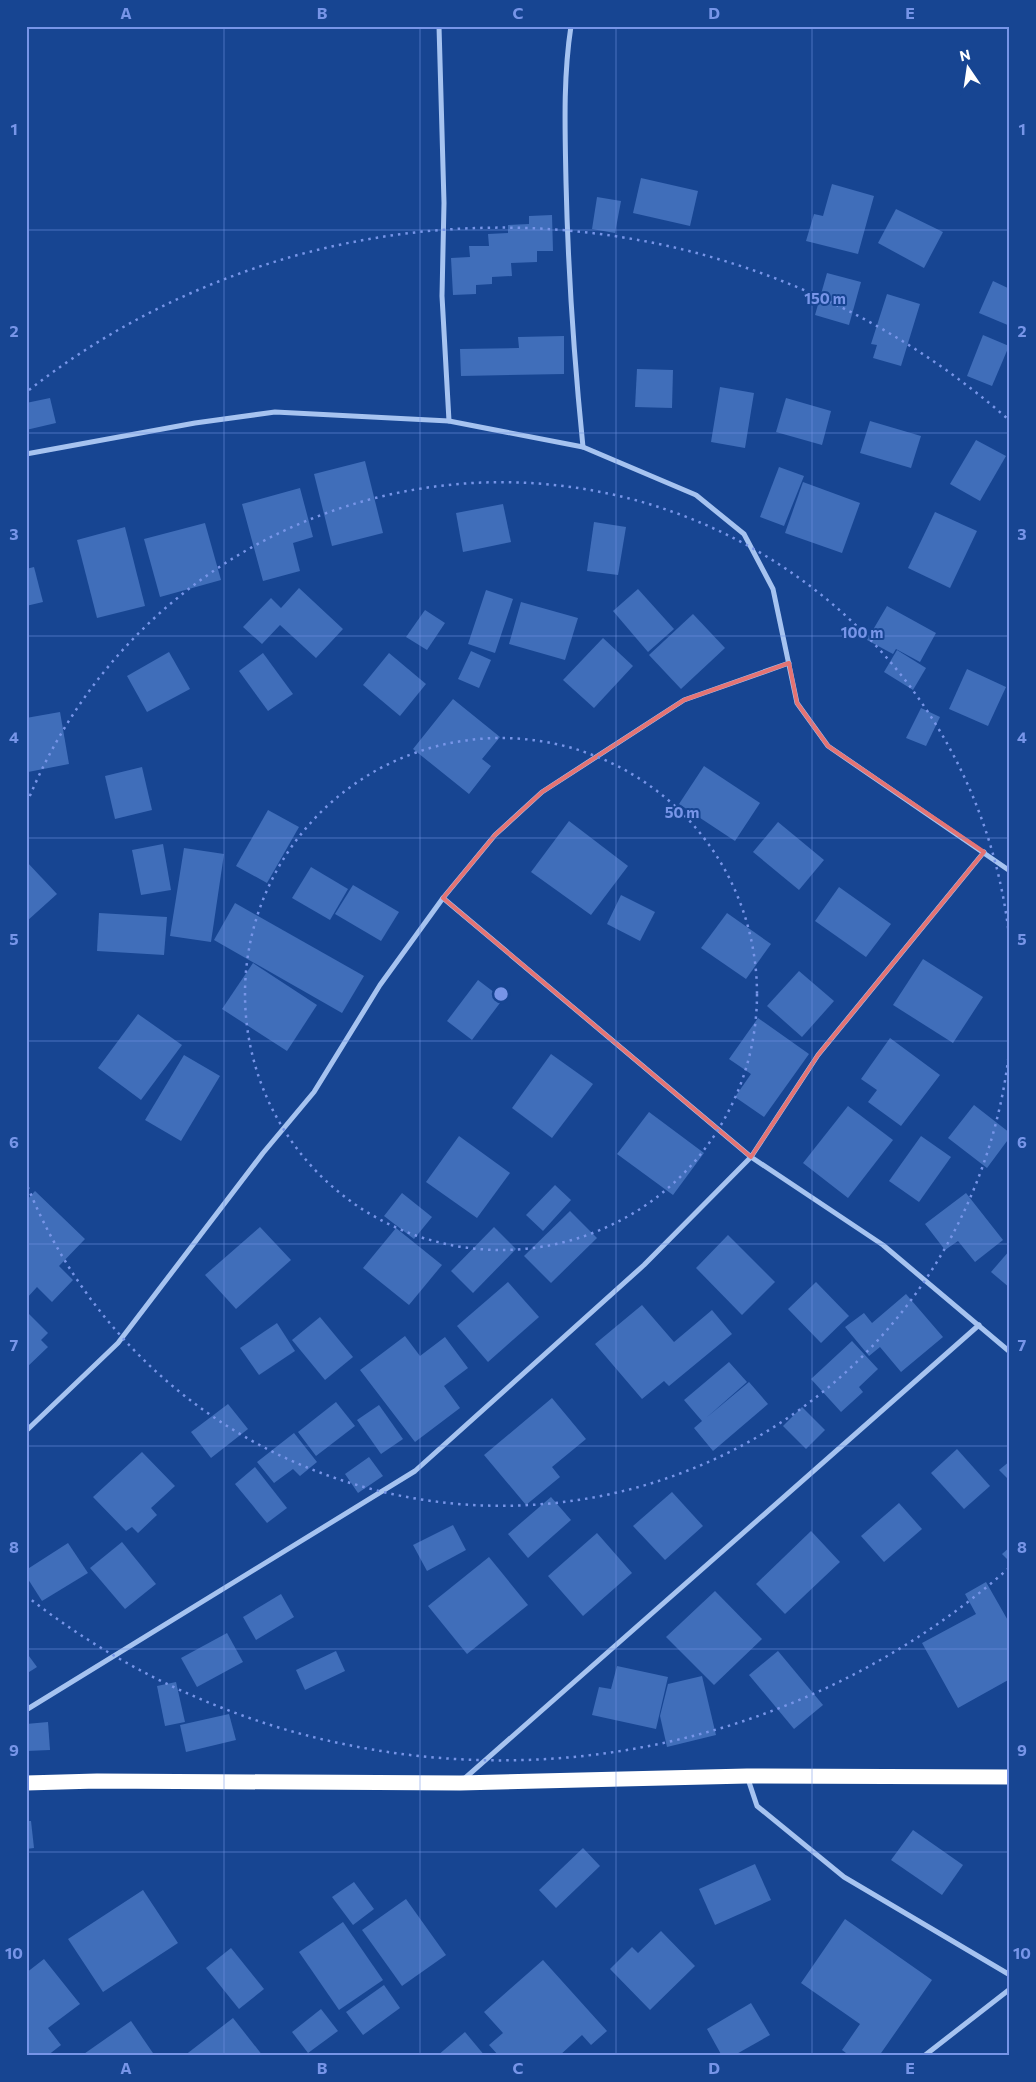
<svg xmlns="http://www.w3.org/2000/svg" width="1036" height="2082" font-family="Commissioner,sans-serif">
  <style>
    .building { fill: #406eba }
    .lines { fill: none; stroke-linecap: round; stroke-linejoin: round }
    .street { stroke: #a6c3f0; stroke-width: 5 }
    .highway { stroke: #fff; stroke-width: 15 }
    .marked { fill: none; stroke: #e47373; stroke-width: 4; stroke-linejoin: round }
    .grid { fill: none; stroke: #7795e8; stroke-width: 1; stroke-opacity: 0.55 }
    .ring { fill: none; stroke: #7795e8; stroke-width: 2.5; stroke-dasharray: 2.5 5 }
    .centre { fill: #7795e8; stroke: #174592; stroke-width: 2.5 }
    .ring-label { font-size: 15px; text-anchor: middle; font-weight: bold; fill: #7795e8; stroke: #174592; stroke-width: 4; stroke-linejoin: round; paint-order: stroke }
    .neatline { fill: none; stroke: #7795e8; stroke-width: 2 }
    .grid-label { font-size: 16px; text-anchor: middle; font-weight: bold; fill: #7795e8 }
  </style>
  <rect width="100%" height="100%" fill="#174592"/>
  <g class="building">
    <polygon points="641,178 698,191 690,226 633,213"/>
    <polygon points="832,184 874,196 858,254 806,241 814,214 823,216"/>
    <polygon points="597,197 621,201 615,233 592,229"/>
    <polygon points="896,209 943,232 924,268 878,243"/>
    <polygon points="552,215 553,251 537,251 537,262 511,263 512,276 492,277 492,284 476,285 476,294 453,295 451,258 470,257 469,246 489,246 488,234 508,233 508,225 529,224 529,216"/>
    <polygon points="827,273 861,282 849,325 815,315"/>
    <polygon points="993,281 1010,289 1010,326 979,313"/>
    <polygon points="887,294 920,304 901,366 873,358 877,345 871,344"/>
    <polygon points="983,335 1009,346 992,386 967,376"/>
    <polygon points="564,336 564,374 461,376 460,349 519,348 518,337"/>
    <polygon points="637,369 673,370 672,408 635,407"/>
    <polygon points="720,387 754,393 745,448 711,442"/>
    <polygon points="50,398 56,423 26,430 26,403"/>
    <polygon points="786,398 831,411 822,445 776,432"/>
    <polygon points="870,421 921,436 911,468 860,453"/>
    <polygon points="976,440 1006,456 980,501 950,484"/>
    <polygon points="365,461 383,533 332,546 314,474"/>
    <polygon points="779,467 804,476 784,526 760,517"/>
    <polygon points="803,482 860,503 842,553 785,533"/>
    <polygon points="300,488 313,537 293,543 300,571 263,581 242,504"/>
    <polygon points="503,504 511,542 463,552 456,513"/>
    <polygon points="935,512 977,531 950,588 908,568"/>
    <polygon points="594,522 626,527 618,575 587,571"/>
    <polygon points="205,523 221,580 160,597 144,539"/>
    <polygon points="125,527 145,606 97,618 77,540"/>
    <polygon points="34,567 43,602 26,606 26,569"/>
    <polygon points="299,588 343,629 316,658 280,625 262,644 243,627 271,598 281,608"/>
    <polygon points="638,589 674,629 648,652 613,611"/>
    <polygon points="486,590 513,599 495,653 468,644"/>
    <polygon points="521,602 578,618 565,660 509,644"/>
    <polygon points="887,606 936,633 920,662 896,649 893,654 867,640"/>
    <polygon points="425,610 445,623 427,650 406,637"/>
    <polygon points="693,614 725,648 681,689 649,655"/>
    <polygon points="603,638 633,666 594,708 563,680"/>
    <polygon points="897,650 926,668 913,690 884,672"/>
    <polygon points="471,651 491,660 479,688 458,679"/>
    <polygon points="169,652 190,689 147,712 127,676"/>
    <polygon points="263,653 293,694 268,711 239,671"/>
    <polygon points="389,653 426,684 400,716 363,685"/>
    <polygon points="967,669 1006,687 988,726 949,709"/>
    <polygon points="453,699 500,737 482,759 491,766 469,794 413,749"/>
    <polygon points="921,708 940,717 926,746 906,738"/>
    <polygon points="60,712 69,764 28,772 26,760 26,718"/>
    <polygon points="704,766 760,803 735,841 679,804"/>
    <polygon points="142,767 152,810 115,819 105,776"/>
    <polygon points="268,810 299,827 267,883 236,866"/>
    <polygon points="569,821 628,866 591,915 531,872"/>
    <polygon points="778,822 824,860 799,890 753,852"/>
    <polygon points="163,844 171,890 141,895 132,850"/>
    <polygon points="184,848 224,854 211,942 170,936"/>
    <polygon points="26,861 57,894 27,921 26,920"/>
    <polygon points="311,867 348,889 330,920 292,898"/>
    <polygon points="353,885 399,912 381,941 335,914"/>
    <polygon points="839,887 891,924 866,957 815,921"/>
    <polygon points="621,895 655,912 640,941 607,924"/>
    <polygon points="235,903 364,976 342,1013 214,940"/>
    <polygon points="99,913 167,917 164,955 97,951"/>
    <polygon points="727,913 771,944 746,979 701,948"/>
    <polygon points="923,959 983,997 953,1043 893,1005"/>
    <polygon points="253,963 317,1005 287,1051 222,1009"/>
    <polygon points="799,971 834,1001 802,1037 767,1006"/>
    <polygon points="478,980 503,999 472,1040 447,1021"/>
    <polygon points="138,1014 182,1045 141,1100 98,1068"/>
    <polygon points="758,1018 809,1054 764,1117 735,1097 751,1074 729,1059"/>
    <polygon points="890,1038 940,1075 901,1126 868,1102 877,1090 861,1079"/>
    <polygon points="551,1054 593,1084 552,1138 512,1108"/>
    <polygon points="184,1055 220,1076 181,1141 145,1120"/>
    <polygon points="974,1105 1010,1133 1010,1137 987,1168 948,1138"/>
    <polygon points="848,1106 893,1140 848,1198 803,1163"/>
    <polygon points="649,1112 704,1153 673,1195 617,1154"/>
    <polygon points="459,1136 510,1173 477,1218 426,1182"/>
    <polygon points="921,1136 951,1157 919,1202 889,1181"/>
    <polygon points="555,1185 571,1200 543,1231 526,1215"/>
    <polygon points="35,1191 85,1239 59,1266 73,1280 52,1302 37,1287 26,1299 26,1201"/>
    <polygon points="402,1193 432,1217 414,1239 384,1216"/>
    <polygon points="966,1193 1003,1240 975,1262 958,1241 945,1250 925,1224"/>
    <polygon points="570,1211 597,1238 551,1283 524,1256"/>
    <polygon points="260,1227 291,1260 236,1309 205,1275"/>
    <polygon points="494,1227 516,1249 473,1293 451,1271"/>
    <polygon points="396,1228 442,1265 409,1305 363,1268"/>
    <polygon points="728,1235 775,1282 742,1315 696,1268"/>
    <polygon points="1010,1250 1010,1288 991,1272"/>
    <polygon points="508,1282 539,1317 488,1362 457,1326"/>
    <polygon points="816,1282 849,1316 821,1343 788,1309"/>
    <polygon points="906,1294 943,1337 901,1372 880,1347 869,1356 845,1327 864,1313 872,1323"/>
    <polygon points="642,1305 674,1342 712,1310 732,1334 669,1386 664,1381 642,1399 595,1344"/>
    <polygon points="26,1311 48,1333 41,1340 48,1347 26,1368"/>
    <polygon points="320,1317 353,1357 325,1380 292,1340"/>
    <polygon points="277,1323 295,1351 259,1375 240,1348"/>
    <polygon points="405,1336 420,1356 445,1337 468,1368 444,1386 460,1408 415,1442 360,1370"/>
    <polygon points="852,1341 878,1369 859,1387 863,1392 841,1412 811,1379"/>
    <polygon points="729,1362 747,1382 706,1418 749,1382 768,1404 713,1451 694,1428 702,1421 684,1400"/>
    <polygon points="552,1398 586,1439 552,1467 560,1477 526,1505 484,1455"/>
    <polygon points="336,1402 355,1426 316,1456 298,1432"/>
    <polygon points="228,1404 248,1429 211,1458 191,1432"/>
    <polygon points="379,1405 403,1439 381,1454 357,1420"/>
    <polygon points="802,1407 825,1430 806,1449 783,1426"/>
    <polygon points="294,1433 317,1462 300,1476 293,1469 274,1483 257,1462"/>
    <polygon points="957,1449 990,1486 964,1509 931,1473"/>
    <polygon points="142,1452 175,1486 151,1508 157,1515 138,1533 132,1527 126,1531 93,1497"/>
    <polygon points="369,1457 383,1476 358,1493 345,1474"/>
    <polygon points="1010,1461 1010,1481 999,1470"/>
    <polygon points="255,1467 287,1508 267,1523 235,1484"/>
    <polygon points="672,1492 703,1526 665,1560 633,1526"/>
    <polygon points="551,1497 571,1520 528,1558 508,1534"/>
    <polygon points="899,1503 922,1529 884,1562 861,1536"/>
    <polygon points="453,1525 466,1550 427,1571 413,1545"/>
    <polygon points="811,1531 840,1562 785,1614 756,1584"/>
    <polygon points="597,1533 632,1573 583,1616 548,1576"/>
    <polygon points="122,1542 156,1584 125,1609 90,1568"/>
    <polygon points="68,1543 88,1573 42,1601 26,1576 26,1570"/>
    <polygon points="1010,1547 1010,1562 1002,1554"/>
    <polygon points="489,1557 528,1605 467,1654 428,1606"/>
    <polygon points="986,1582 1010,1624 1010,1679 958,1708 922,1643 976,1614 965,1594"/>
    <polygon points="715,1591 762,1639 714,1685 666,1637"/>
    <polygon points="281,1594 294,1617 256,1640 243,1617"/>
    <polygon points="227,1633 243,1662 197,1687 181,1658"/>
    <polygon points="336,1651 345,1671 305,1690 296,1670"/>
    <polygon points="778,1651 823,1705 794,1729 749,1675"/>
    <polygon points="26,1652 37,1667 26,1674"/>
    <polygon points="617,1666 668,1677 656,1729 592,1715 599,1687 611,1689"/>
    <polygon points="702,1676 716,1735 667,1747 660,1716 668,1684"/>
    <polygon points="176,1682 185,1722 165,1726 157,1686"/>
    <polygon points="229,1714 236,1740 186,1752 180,1725"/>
    <polygon points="48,1722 50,1750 26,1751 26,1724"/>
    <polygon points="26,1821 31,1821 34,1848 26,1849"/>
    <polygon points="913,1830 963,1865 942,1895 891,1860"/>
    <polygon points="583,1848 600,1866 556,1908 539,1890"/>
    <polygon points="755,1864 771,1900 715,1925 699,1889"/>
    <polygon points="354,1882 374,1909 353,1925 332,1897"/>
    <polygon points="143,1890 178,1943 103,1992 68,1939"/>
    <polygon points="406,1899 446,1955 402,1986 362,1930"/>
    <polygon points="845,1919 932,1980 879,2056 850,2056 842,2050 860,2024 801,1983"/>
    <polygon points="343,1922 383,1980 339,2010 299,1952"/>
    <polygon points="661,1931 695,1966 650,2010 610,1969 632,1947 638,1953"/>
    <polygon points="231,1948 264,1989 239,2009 206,1968"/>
    <polygon points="44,1959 80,2004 48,2028 61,2045 47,2056 26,2056 26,1973"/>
    <polygon points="543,1960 607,2031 591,2045 582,2035 559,2056 499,2056 489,2045 503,2033 484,2012"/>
    <polygon points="384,1985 400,2008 363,2035 346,2012"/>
    <polygon points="751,2003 770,2035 733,2056 722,2056 707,2029"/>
    <polygon points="321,2009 338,2031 308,2053 292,2032"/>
    <polygon points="233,2018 263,2056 184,2056"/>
    <polygon points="131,2021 155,2056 81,2056"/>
    <polygon points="465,2032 485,2056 437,2056"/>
  </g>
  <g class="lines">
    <g class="street">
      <polyline points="439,26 444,203 442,296 449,421"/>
      <path d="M571,26C563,78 565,130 566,182C568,270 574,358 583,447"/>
      <polyline points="26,454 195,423 275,412 449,421 583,447 696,495 744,534 773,589 797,703 828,746 1010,871"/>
      <polyline points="443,898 751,1157 883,1245 1010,1352"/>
      <polyline points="26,1431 118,1343 263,1153 314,1092 380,985 443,898 495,835 542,792 684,700 789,663"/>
      <polyline points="26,1710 415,1471 644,1265 751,1157 818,1055 984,852"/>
      <polyline points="464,1779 979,1325"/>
      <polyline points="748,1779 757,1806 844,1877 1010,1975"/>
      <polyline points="924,2056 1010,1989"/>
    </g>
    <polyline class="highway" points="26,1783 97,1781 460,1783 747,1776 1010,1777"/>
  </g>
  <path class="marked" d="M789,663L797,703L828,746L984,852L818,1055L751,1157L443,898L495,835L542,792L684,700Z"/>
  <path class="grid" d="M224,26V2056M420,26V2056M616,26V2056M812,26V2056M26,230H1010M26,433H1010M26,636H1010M26,838H1010M26,1041H1010M26,1244H1010M26,1446H1010M26,1649H1010M26,1852H1010"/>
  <g class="ring">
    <circle cx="501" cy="994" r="256"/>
    <path d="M1010 1043A511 511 0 0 1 27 1185M27 803A511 511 0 0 1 1010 945"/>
    <path d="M1009 1568A767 767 0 0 1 29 1598M29 390A767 767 0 0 1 1009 420"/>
  </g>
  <circle cx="501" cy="994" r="8" class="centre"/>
  <g class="ring-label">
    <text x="825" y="304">150 m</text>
    <text x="862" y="638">100 m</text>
    <text x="682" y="818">50 m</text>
  </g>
  <rect width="1036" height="2082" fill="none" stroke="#174592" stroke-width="55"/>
  <g transform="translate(968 68) rotate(347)" stroke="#174592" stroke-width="4" paint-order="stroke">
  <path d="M0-4L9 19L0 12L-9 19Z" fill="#ffffff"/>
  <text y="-8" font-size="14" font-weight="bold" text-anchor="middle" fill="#ffffff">N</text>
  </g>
  <rect x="28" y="28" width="980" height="2026" class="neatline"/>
  <g class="grid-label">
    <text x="126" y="19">A</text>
    <text x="322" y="19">B</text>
    <text x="518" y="19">C</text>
    <text x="714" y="19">D</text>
    <text x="910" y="19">E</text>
    <text x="14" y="135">1</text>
    <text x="1022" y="135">1</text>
    <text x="14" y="337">2</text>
    <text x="1022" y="337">2</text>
    <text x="14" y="540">3</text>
    <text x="1022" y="540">3</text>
    <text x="14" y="743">4</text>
    <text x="1022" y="743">4</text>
    <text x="14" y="945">5</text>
    <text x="1022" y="945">5</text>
    <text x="14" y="1148">6</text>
    <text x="1022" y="1148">6</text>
    <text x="14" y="1351">7</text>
    <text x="1022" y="1351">7</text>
    <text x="14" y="1553">8</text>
    <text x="1022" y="1553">8</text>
    <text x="14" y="1756">9</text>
    <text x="1022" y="1756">9</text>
    <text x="14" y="1959">10</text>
    <text x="1022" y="1959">10</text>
    <text x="126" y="2074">A</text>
    <text x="322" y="2074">B</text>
    <text x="518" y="2074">C</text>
    <text x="714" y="2074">D</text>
    <text x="910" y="2074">E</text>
  </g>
</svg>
